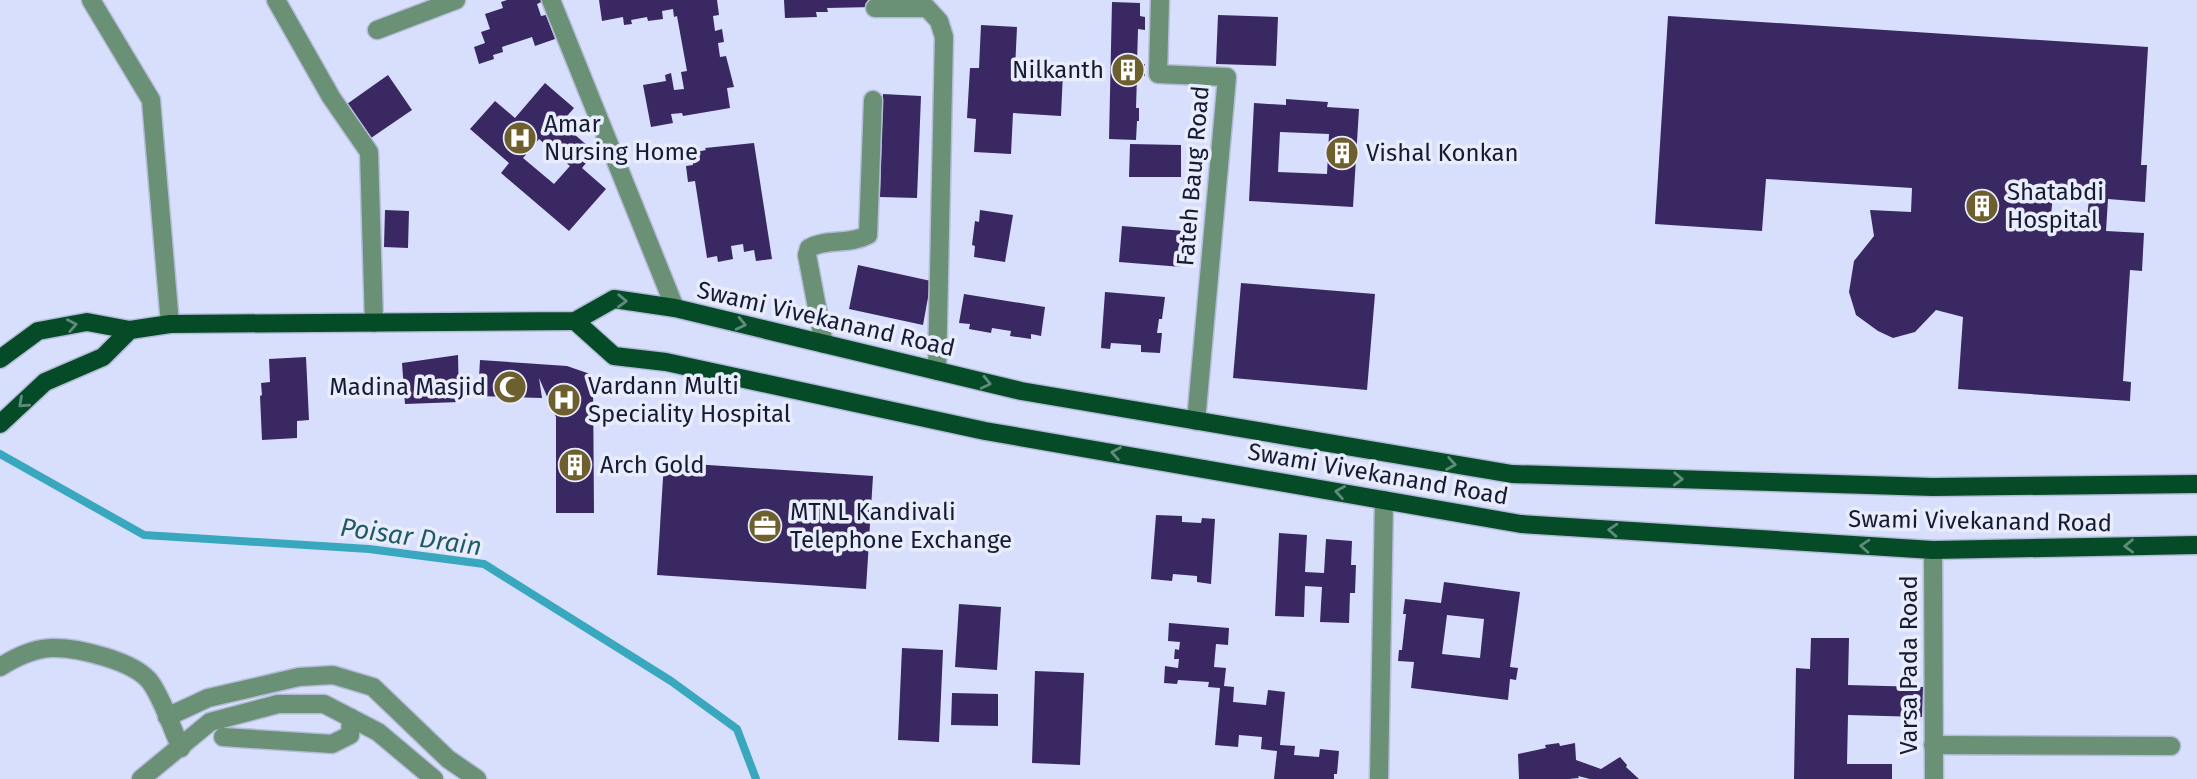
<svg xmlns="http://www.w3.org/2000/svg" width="2197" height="779" font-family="'Fira Sans',sans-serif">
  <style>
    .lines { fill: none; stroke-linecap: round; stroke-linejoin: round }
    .stream { stroke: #39a8bf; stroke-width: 8 }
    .building { fill: #3a2863; fill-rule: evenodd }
    .minor-casing { stroke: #b4bcd8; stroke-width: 21 }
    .major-casing { stroke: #b4bcd8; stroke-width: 21 }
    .minor { stroke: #6a9076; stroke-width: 18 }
    .major { stroke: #064b28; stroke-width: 18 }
    .oneway { stroke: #608b7c }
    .labels { text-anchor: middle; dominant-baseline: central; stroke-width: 7; stroke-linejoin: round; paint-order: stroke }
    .poi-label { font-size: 24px; fill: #161b35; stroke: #e8ecfb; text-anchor: start }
    .street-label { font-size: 24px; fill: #161b35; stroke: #e8ecfb }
    .water-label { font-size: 26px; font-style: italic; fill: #1f5b67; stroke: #e8ecfb }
  </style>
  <rect width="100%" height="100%" fill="#d7dffc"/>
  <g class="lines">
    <polyline class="stream" points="0,454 144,535 369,549 484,564 671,681 737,729 756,779"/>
  </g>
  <g class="building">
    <polygon points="507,0 546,0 537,4 541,16 546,15 555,39 535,46 532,37 502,47 503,52 493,55 494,59 479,64 474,47 485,43 481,32 490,29 485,14 503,8 501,2"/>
    <polygon points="599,0 717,0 719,15 713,16 715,31 722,29 724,42 718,43 720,57 726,56 734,87 727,88 730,108 683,116 682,113 671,114 673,123 651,127 643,85 666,81 665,75 671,73 674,90 684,89 681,72 687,71 677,16 674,17 673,9 662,11 663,19 648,21 647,17 631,20 632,24 624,25 623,17 602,21"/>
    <polygon points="784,0 919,0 919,6 827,8 828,12 816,12 817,17 785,18"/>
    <polygon points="1112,2 1140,3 1140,16 1145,17 1145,30 1138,29 1137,64 1145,64 1145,76 1137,76 1136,108 1139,108 1139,121 1137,121 1136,140 1109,139"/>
    <polygon points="1218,15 1278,17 1276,66 1216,64"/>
    <path d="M1668,16L2148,47L2141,165H2147L2145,202L2108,199L2106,231L2144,233L2142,271L2130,270L2123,381L2131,382L2130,401L1958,389L1963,317L1936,310L1915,332L1893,338L1878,331L1856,315L1849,292L1854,261L1874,236L1870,210L1911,212L1912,188L1766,179L1762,231L1655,224ZM2053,195L2089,199L2086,229L2050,225Z"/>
    <polygon points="981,25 1017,27 1015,69 1063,72 1061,116 1013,113 1011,154 974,152 976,119 967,118 970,68 979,68"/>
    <polygon points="388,75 412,110 371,138 347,104"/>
    <path d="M545,83L574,108L561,123L595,152L582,168L606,189L569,231L501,173L509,163L470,129L495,101L515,118ZM539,139L570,166L554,184L523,158Z"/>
    <polygon points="883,94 921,96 917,198 880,197"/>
    <path d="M1286,99L1328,102L1327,107L1359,109L1353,207L1249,201L1254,103L1286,105ZM1280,132L1329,134L1327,174L1278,172Z"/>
    <polygon points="754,143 772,259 756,261 754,250 744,252 743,244 731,246 733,259 718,262 717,256 707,258 695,181 688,182 686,166 693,165 691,153 706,150 705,148"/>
    <polygon points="1130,144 1181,145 1181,177 1129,177"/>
    <polygon points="385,210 409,211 408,248 384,247"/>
    <polygon points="980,210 1013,215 1005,262 974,257 975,246 972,245 975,221 979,222"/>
    <polygon points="1122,226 1185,231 1182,267 1119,262"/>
    <polygon points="858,265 931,281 923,325 849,309"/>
    <polygon points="1241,283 1375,294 1367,390 1233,378"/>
    <polygon points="1105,292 1165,297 1162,319 1159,319 1157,333 1162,333 1160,353 1141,352 1141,345 1111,343 1110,349 1101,348"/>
    <polygon points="964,294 1045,307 1041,336 1031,334 1031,339 1010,336 1011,331 992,328 991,333 969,329 970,324 959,323"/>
    <polygon points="458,355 459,402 405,404 402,363"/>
    <polygon points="306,357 309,420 297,421 297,438 262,440 260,396 262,395 261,383 270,382 269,359"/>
    <polygon points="480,360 567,366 593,375 594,513 556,513 556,417 539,378 542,398 478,396"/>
    <polygon points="664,462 873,476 866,589 657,575"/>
    <polygon points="1156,515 1182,516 1182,522 1201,523 1202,518 1215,519 1211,584 1197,582 1197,576 1173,574 1172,581 1151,579"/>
    <polygon points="1279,533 1307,535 1305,572 1324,573 1326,539 1352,541 1351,565 1356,565 1355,593 1350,593 1349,623 1320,622 1322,587 1305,586 1304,617 1275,616"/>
    <path d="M1444,582L1520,592L1510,667L1518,668L1516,680L1510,679L1508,700L1411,688L1414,662L1398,661L1399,650H1402L1406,614H1403L1405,599L1441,603ZM1447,615L1484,619L1480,658L1442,654Z"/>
    <polygon points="959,604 1001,607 997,670 955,667"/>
    <polygon points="1169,623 1229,628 1228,645 1216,644 1214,667 1226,668 1224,686 1234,687 1233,702 1266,705 1268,690 1285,692 1280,745 1295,746 1294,755 1319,757 1320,749 1339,751 1337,774 1334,774 1334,779 1274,779 1277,751 1261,749 1262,737 1239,735 1238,747 1215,745 1220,688 1208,687 1209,682 1178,680 1177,684 1164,683 1165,666 1178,668 1179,659 1174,659 1175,649 1179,650 1180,642 1168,641"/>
    <polygon points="1811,638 1849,638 1848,685 1923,687 1922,717 1848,715 1847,764 1892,764 1892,779 1794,779 1796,668 1810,669"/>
    <polygon points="902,648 943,650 939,742 898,740"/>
    <polygon points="1035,671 1084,673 1080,765 1032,763"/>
    <polygon points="952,693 998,694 998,726 951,725"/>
    <polygon points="1559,743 1560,746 1575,743 1576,760 1601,769 1620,757 1627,765 1626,767 1639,779 1590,779 1578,776 1579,778 1569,779 1519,779 1518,754 1546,748 1545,745"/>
  </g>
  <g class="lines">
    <defs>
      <g id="minor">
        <polyline points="91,0 151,100 170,324"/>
        <polyline points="276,0 331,97 369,152 374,323"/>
        <polyline points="551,0 675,308"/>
        <polyline points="1160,0 1158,74 1227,77 1196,421"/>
        <polyline points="875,8 927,8 939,21 944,37 937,371"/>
        <polyline points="377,30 456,0"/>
        <path d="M824,344L807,255L809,248C827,238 850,245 868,235L873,100"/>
        <polyline points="1933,550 1934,779"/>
        <path d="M0,667C16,657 32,649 51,648C76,647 136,661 151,683C164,702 171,727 181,748"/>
        <polyline points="167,717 208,698 299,677 333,675 373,687 448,759 477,779"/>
        <polyline points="223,737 332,744 350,735 351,718"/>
        <polyline points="1933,745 2171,746"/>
        <polyline points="141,779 210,722 278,704 324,704 378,732 434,779"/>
        <polyline points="1379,779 1384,500"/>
      </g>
      <g id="major">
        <polyline points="575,321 614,356 666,362 985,431 1521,524 1933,550 2197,545"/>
        <polyline points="0,359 38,331 87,322 130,330"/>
        <polyline points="0,424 45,382 103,357 130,330 170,324 575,321 614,299 675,308 1021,391 1512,474 1933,487 2197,484"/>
      </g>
    </defs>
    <use href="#minor" class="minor-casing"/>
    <use href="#major" class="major-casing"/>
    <use href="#minor" class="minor"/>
    <use href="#major" class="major"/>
  </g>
  <defs><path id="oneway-chevron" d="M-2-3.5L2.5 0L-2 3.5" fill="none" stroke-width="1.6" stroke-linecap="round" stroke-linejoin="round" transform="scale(1.75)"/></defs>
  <g class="oneway">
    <use href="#oneway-chevron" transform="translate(622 301) rotate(2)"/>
    <use href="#oneway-chevron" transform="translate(741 324) rotate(13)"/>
    <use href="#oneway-chevron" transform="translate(72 325) rotate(-11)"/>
    <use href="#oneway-chevron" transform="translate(986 383) rotate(13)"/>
    <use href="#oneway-chevron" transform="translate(23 403) rotate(138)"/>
    <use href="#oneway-chevron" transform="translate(1116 453) rotate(-170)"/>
    <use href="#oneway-chevron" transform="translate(1451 464) rotate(10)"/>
    <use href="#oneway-chevron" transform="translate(1678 479) rotate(2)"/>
    <use href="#oneway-chevron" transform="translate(1340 492) rotate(-170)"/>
    <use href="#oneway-chevron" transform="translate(1613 530) rotate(-176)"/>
    <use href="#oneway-chevron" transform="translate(1865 546) rotate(-176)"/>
    <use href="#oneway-chevron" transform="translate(2129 546) rotate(179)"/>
  </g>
  <defs>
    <symbol id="building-disc" viewBox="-11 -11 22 22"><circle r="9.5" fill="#6e602e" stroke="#e8ecfb"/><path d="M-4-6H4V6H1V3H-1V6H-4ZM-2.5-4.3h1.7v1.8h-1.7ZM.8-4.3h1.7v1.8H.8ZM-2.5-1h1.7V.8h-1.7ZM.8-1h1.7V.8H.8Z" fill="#fff"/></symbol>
    <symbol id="hospital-disc" viewBox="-11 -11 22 22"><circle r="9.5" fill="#6e602e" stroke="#e8ecfb"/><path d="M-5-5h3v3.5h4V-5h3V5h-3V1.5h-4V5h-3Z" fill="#fff"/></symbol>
    <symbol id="mosque-disc" viewBox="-11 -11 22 22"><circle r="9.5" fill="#6e602e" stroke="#e8ecfb"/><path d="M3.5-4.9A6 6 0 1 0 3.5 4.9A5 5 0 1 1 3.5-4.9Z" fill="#fff"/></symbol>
    <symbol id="office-disc" viewBox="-11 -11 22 22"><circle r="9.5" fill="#6e602e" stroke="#e8ecfb"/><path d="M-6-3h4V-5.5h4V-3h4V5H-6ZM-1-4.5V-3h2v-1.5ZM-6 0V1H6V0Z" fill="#fff"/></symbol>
  </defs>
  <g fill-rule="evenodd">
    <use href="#building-disc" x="1109" y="51" width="38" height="38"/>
    <use href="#hospital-disc" x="501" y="119" width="38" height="38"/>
    <use href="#building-disc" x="1323" y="134" width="38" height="38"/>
    <use href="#building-disc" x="1963" y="187" width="38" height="38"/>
    <use href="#mosque-disc" x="491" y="368" width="38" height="38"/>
    <use href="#hospital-disc" x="545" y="381" width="38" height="38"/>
    <use href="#building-disc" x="556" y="446" width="38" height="38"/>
    <use href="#office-disc" x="746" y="507" width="38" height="38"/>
  </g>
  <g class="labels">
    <g class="poi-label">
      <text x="1104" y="70" text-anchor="end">Nilkanth</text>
      <text x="544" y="124">Amar<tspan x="544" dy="28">Nursing Home</tspan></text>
      <text x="1366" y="153">Vishal Konkan</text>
      <text x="2007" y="192">Shatabdi<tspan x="2007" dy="28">Hospital</tspan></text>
      <text x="588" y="386">Vardann Multi<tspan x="588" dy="28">Speciality Hospital</tspan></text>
      <text x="486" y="387" text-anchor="end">Madina Masjid</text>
      <text x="600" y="465">Arch Gold</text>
      <text x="790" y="512">MTNL Kandivali<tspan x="790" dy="28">Telephone Exchange</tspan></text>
    </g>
    <g class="street-label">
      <text transform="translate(1193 176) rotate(-85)">Fateh Baug Road</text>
      <text transform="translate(826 319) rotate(13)">Swami Vivekanand Road</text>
      <text transform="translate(1378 474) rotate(10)">Swami Vivekanand Road</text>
      <text transform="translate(1980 521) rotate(1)">Swami Vivekanand Road</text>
      <text transform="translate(1909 665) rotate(-90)">Varsa Pada Road</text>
    </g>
    <g class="water-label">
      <text transform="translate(411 537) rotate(8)">Poisar Drain</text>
    </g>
  </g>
</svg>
